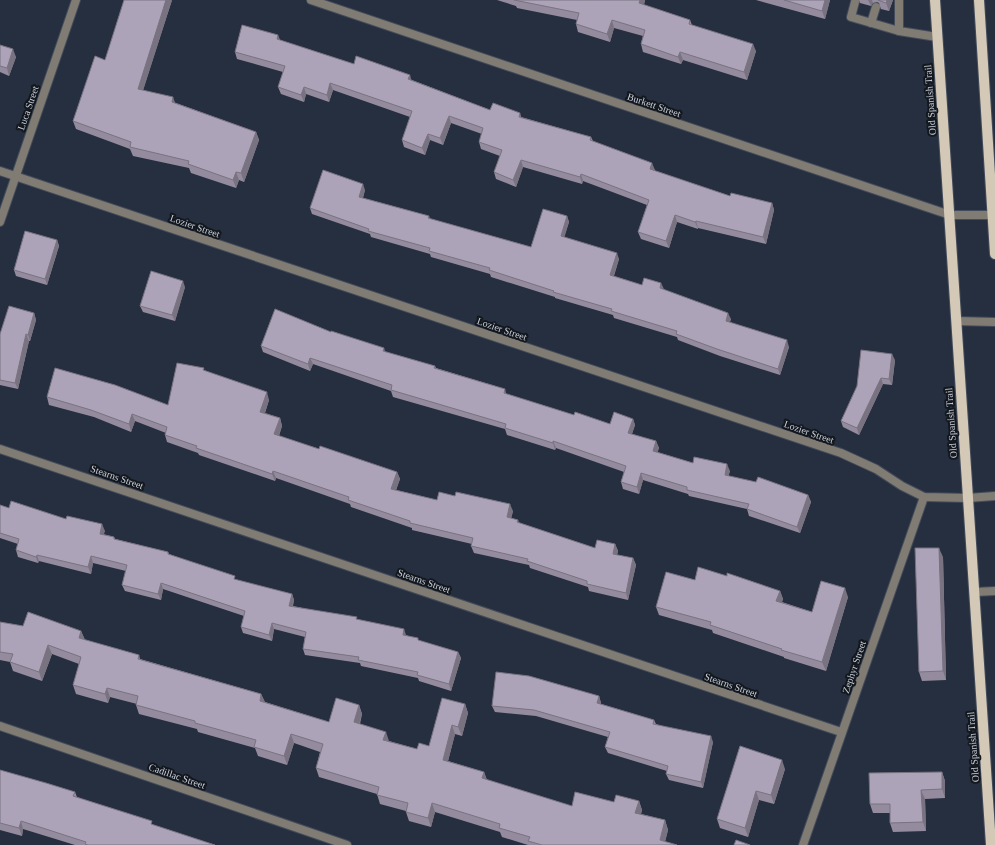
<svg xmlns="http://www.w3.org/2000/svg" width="995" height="845" font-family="Georgia,serif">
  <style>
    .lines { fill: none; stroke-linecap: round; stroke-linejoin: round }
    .service-casing { stroke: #444c5b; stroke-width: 10 }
    .minor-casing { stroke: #444c5b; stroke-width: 10 }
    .primary-casing { stroke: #444c5b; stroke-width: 12 }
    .service { stroke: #817c73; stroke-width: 8 }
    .minor { stroke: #817c73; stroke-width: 8 }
    .primary { stroke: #d4c9b7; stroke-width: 10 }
    .wall { fill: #948c9e }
    .shaded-wall { fill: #787281 }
    .building { fill: #aca3b8; stroke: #787281 }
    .labels { text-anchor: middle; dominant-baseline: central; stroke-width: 4; stroke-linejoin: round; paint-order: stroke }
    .street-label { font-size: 10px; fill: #ccd2dd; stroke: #13171e }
  </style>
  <rect width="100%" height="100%" fill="#262f3f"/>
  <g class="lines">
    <defs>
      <g id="service">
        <polyline points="899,0 899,31 937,37"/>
        <polyline points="855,2 851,17 899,31"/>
        <polyline points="871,23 876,7"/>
      </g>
      <g id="minor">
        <polyline points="311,0 950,215 992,215"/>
        <polyline points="0,171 841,453 876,469 902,486 924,497 968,498 995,496"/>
        <polyline points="0,222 76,0"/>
        <polyline points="956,321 995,322"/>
        <polyline points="0,449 841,732"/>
        <polyline points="975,592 995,591"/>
        <polyline points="0,726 347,845"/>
        <polyline points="803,845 924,497"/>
      </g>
      <g id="primary">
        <polyline points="935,0 991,845"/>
        <polyline points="979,0 995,254"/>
      </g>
    </defs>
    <use href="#service" class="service-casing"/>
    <use href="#minor" class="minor-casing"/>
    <use href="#primary" class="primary-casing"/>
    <use href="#service" class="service"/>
    <use href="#minor" class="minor"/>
    <use href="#primary" class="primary"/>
  </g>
  <g class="wall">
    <polygon points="172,0 143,90 176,103 256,132 259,140 244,182 239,180 236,188 191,173 189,168 133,156 130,149 76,129 73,121 105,60"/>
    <polygon points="497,0 645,0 644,5 690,20 692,25 756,51 747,80 683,60 681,64 643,52 641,44 643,36 614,28 610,42 578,32 576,24 577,20 517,8 516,6"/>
    <polygon points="756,0 830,0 825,19"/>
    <polygon points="859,0 893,0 889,11 881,9 879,3 877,2 873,3 871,6 860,3"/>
    <polygon points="280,40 354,64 412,80 490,110 520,113 521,117 591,137 593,141 655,170 655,171 730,196 772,203 774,210 766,244 698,228 698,229 677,222 669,248 641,239 638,232 647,205 583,181 582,184 523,167 516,187 496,179 494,172 500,156 481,149 479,142 482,134 451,123 443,145 430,140 425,155 404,147 402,140 410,117 333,90 329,102 306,94 304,102 281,94 278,87 283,72 237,59 235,52"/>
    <polygon points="0,45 16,57 9,76 0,72"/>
    <polygon points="365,190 363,198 429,216 430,219 531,247 567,216 569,222 564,237 619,259 614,276 642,285 663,289 731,319 730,322 789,347 780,375 720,356 678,340 677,337 614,318 613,315 555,298 555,297 491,277 490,274 431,257 430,254 371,237 370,234 312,214 310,208"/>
    <polygon points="57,240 59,246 47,285 16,276 14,270"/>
    <polygon points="185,287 175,321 143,312 140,306"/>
    <polygon points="34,313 36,320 30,341 29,341 18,389 0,385 0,334"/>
    <polygon points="331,332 384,348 385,352 435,366 436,368 505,389 506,394 574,415 610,424 633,419 635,425 632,434 656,441 659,448 657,452 693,463 730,471 728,476 808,495 811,502 800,533 749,516 747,509 689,496 688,494 643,480 639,494 623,489 621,482 624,472 556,448 555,450 507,435 505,429 393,397 391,391 313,364 310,371 263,352 261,346"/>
    <polygon points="895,360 892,385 883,384 859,435 843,427 841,421"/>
    <polygon points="204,368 204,370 269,400 265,413 280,418 282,426 279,436 319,449 397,472 400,479 396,490 437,500 513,511 511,518 518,520 519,523 595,548 615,544 618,551 617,555 633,558 636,565 628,600 589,591 588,587 530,568 529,565 474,553 471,546 472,544 412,530 412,528 351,507 350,504 276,478 275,481 199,455 198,453 167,442 165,435 166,433 135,421 131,432 94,417 49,405 47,397 168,405"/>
    <polygon points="0,505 9,508 105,531 103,534 114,537 115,539 168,552 169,554 236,580 292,594 294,600 293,606 358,620 406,635 420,641 458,652 461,658 451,691 419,681 418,678 361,666 360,663 305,655 303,649 305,637 274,629 272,641 243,633 241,627 244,616 163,589 161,600 125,591 122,585 126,571 93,563 91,574 39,561 38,563 18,557 16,550 18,544 0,538"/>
    <polygon points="943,557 946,680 922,681 919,672"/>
    <polygon points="695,580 780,591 783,599 782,602 812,612 848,597 826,671 784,658 784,657 713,633 712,630 659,615 656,607"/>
    <polygon points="0,622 23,626 81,631 85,640 139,655 140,659 261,694 265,702 329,722 359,705 362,714 360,724 389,741 417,749 429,746 465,704 468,713 462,736 455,734 448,761 484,772 487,780 572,806 614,802 639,801 642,810 641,814 665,820 668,830 665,842 677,845 528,845 502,837 500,832 435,812 431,827 409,821 406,812 406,811 380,804 377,794 319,777 316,768 320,752 294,743 287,765 258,756 255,748 198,732 197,729 139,714 136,705 137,704 110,697 108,703 76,694 73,685 79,664 52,654 42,681 13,671 10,662 0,660"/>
    <polygon points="599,696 601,703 601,704 654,720 656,724 713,742 703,788 669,780 666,774 667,771 608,753 605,747 608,737 536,716 495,712 492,706"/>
    <polygon points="785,769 774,804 759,800 748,837 720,828 717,819"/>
    <polygon points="0,770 75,792 77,797 153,825 215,845 75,845 23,829 22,836 0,830"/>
    <polygon points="942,772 945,781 945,798 925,799 926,831 893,832 890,823 890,813 873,813 870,804"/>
  </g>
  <g class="shaded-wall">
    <polygon points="166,0 172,0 141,97 138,89"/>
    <polygon points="640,0 645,0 642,11 639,3"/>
    <polygon points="825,0 830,0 825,19 822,11"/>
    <polygon points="868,0 872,0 873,3 871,6"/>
    <polygon points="887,0 893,0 889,11 886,3"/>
    <polygon points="612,20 614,28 610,42 607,34"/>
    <polygon points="278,35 281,42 277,39"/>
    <polygon points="753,44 756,51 747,80 744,72"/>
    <polygon points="13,49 16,57 9,76 7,68"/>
    <polygon points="680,52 683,60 681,64 678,57"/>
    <polygon points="410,75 412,82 408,79"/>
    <polygon points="330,83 333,90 329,102 327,95"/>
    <polygon points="304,87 306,94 304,102 301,95"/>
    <polygon points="173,97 176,105 172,102"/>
    <polygon points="449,116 451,123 443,145 440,138"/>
    <polygon points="256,132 259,140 244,182 241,173"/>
    <polygon points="428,134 430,140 425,155 422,148"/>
    <polygon points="521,160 523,167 516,187 513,180"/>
    <polygon points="652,163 655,170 653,176 650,169"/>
    <polygon points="236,172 239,180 236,188 233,180"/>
    <polygon points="581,174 583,181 582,184 580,177"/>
    <polygon points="363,184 365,190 361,203 359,197"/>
    <polygon points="772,203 774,210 766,244 763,237"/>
    <polygon points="675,215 677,222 669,248 666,241"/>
    <polygon points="567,216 569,222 563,242 561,236"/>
    <polygon points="696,221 698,228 698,229 695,222"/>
    <polygon points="57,240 59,246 47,285 45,279"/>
    <polygon points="617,253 619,259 612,281 610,275"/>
    <polygon points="183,281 185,287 175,321 172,315"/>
    <polygon points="661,283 664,289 660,288"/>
    <polygon points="34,313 36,320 30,341 28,335"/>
    <polygon points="728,313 731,319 728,327 726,321"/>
    <polygon points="26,334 29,341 18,389 15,383"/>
    <polygon points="787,340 789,347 780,375 778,369"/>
    <polygon points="892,354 895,360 892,385 889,379"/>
    <polygon points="310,358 313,364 310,371 308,364"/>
    <polygon points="881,378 883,384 859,435 857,428"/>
    <polygon points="267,392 269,400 263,419 260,412"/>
    <polygon points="132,414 135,421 131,432 129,424"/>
    <polygon points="280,418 282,426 277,441 274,434"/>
    <polygon points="633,419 635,425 630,439 628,433"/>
    <polygon points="553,441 556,448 555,450 553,443"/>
    <polygon points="656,441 659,448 656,458 653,451"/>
    <polygon points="727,464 730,471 727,482 725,475"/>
    <polygon points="273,471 276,478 275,481 272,474"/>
    <polygon points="397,472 400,479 394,496 391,489"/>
    <polygon points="641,473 643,480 639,494 637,487"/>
    <polygon points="808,495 811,502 800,533 797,527"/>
    <polygon points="510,504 513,511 510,524 507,517"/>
    <polygon points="102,524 105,531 102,540 100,534"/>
    <polygon points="615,544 618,551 615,561 613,554"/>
    <polygon points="939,548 943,557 946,680 943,671"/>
    <polygon points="37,555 39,561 38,563 36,557"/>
    <polygon points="91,556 93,563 91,574 88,567"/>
    <polygon points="633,558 636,565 628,600 626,593"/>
    <polygon points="161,583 163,589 161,600 158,594"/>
    <polygon points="845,588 848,597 826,671 822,662"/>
    <polygon points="780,591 783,599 779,609 776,601"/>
    <polygon points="292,594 294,600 291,612 289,606"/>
    <polygon points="272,623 274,629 272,641 269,635"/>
    <polygon points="404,629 406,635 403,635"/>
    <polygon points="81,631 85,640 79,638"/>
    <polygon points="48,645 52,654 42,681 39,672"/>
    <polygon points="458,652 461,658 451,691 449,684"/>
    <polygon points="107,688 110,697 108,703 105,694"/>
    <polygon points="261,694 265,703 260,701"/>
    <polygon points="599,696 601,703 600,709 597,703"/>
    <polygon points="465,704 468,713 462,736 458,727"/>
    <polygon points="359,705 362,714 357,731 354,722"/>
    <polygon points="452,725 455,734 446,769 443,760"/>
    <polygon points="386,732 389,741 383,740"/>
    <polygon points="291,734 294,743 287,765 284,756"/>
    <polygon points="711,736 713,742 703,788 701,782"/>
    <polygon points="782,760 785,769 774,804 771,795"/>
    <polygon points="484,772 487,781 482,778"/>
    <polygon points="942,772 945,781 945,798 942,789"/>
    <polygon points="921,790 925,799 926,831 923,822"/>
    <polygon points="756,791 759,800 748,837 745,828"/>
    <polygon points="639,801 642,810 639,822 635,813"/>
    <polygon points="432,803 435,812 431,827 428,818"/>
    <polygon points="665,820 668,830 664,845 660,840"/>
    <polygon points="21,821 23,829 22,836 19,828"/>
  </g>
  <g class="building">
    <polygon points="124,0 166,0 138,89 173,97 172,102 256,132 241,173 236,172 233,180 188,164 189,161 130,147 131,142 73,121 95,56 105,60"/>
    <polygon points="514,0 640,0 639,3 690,20 689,24 753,44 744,72 680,52 678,57 641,44 645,30 612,20 607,34 576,24 579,13"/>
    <polygon points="784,0 825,0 822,11"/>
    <polygon points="878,0 887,0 886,3"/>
    <polygon points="242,25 278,35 277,39 354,64 356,56 410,75 408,79 490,110 493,103 520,113 519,117 591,137 590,140 652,163 650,169 730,196 731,193 772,203 763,237 696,221 695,222 675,215 666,241 638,232 649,200 581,174 580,177 521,160 513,180 494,172 502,150 479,142 483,128 449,116 440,138 428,134 422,148 402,140 412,111 330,83 327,95 304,87 301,95 278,87 285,66 235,52"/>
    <polygon points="0,45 13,49 7,68 0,66"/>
    <polygon points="323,170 363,184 359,197 429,216 428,218 531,247 543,209 567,216 561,236 617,253 610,275 642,285 644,278 661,283 660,288 728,313 726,321 787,340 778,369 717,349 676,334 677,331 611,311 612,309 553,292 554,291 489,270 490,268 429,251 430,248 368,231 369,229 310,208"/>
    <polygon points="25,231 57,240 45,279 14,270"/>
    <polygon points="151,271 183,281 172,315 140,306"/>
    <polygon points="9,306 34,313 28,335 26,334 15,383 0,380 0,334"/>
    <polygon points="275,309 331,332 331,331 384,348 383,351 435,366 434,368 505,389 504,393 574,415 575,412 610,424 614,412 633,419 628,433 656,441 653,451 693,463 694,457 727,464 725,475 756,482 758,477 808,495 797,527 747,509 749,504 687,490 687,487 641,473 637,487 621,482 626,466 553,441 553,443 505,428 506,424 391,390 392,385 310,358 308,364 261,346"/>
    <polygon points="861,350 892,354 889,379 881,378 857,428 841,421 857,386"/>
    <polygon points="177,363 204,368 203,370 267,392 260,412 280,418 274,434 319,449 320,446 397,472 391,489 437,500 439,492 455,496 456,492 510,504 507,517 518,520 517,522 595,548 597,540 615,544 613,554 633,558 626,593 587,584 587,581 527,561 528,559 471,546 473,538 410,523 410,521 348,500 349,497 273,471 272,474 196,448 197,446 165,435 167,427 132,414 129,424 91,410 47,397 55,368 115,385 168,405"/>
    <polygon points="11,501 66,519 67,516 102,524 100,534 114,537 114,539 168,552 168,554 235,576 234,579 292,594 289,606 357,617 356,619 404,629 403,635 418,638 418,640 458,652 449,684 417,675 418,672 358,660 359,657 303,649 306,632 272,623 269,635 241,627 245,611 161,583 158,594 122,585 127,565 91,556 88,567 37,555 36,557 16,550 19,539 0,533 0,505 9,508"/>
    <polygon points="915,548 939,548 943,671 919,672"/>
    <polygon points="698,567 727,576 727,573 780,591 776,601 812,612 821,581 845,588 822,662 781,650 782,649 710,625 711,622 656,607 666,572 695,580"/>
    <polygon points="28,612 81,631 79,638 139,655 138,659 261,694 260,701 329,722 336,698 359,705 354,722 386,732 383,740 417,749 419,743 429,746 442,698 465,704 458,727 452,725 443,760 484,772 482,778 572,806 575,792 614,802 616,795 639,801 635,813 665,820 660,840 677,845 542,845 528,841 530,837 499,828 500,824 432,803 428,818 406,812 408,803 377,795 379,787 316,768 323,744 291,734 284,756 254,747 256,740 195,723 195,721 136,705 138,696 107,688 105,694 73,685 81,657 48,645 39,672 10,662 13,654 0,652 0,622 23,626"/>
    <polygon points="496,672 529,676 599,696 597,703 654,720 653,724 711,736 701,782 666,774 668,766 605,747 610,732 534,710 492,706"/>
    <polygon points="740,746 782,760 771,795 756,791 745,828 717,819"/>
    <polygon points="0,770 46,783 75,792 73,796 152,821 151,824 215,845 88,845 85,844 86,842 21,821 19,828 0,823"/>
    <polygon points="942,772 942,789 921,790 923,822 890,823 890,804 870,804 869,773"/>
    <polygon points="736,840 750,845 734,845"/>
  </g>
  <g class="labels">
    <g class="street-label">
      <text transform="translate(930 100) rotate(-94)">Old Spanish Trail</text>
      <text transform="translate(654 105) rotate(19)">Burkett Street</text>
      <text transform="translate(28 108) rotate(-71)">Luca Street</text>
      <text transform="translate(195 226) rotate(19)">Lozier Street</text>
      <text transform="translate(502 329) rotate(19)">Lozier Street</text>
      <text transform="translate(951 423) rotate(-94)">Old Spanish Trail</text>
      <text transform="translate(809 432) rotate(19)">Lozier Street</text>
      <text transform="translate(117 477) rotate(19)">Stearns Street</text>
      <text transform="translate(424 581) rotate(19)">Stearns Street</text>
      <text transform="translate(854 667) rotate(-71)">Zephyr Street</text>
      <text transform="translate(731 685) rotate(19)">Stearns Street</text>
      <text transform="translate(973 747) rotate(-94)">Old Spanish Trail</text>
      <text transform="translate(177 776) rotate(19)">Cadillac Street</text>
    </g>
  </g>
</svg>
